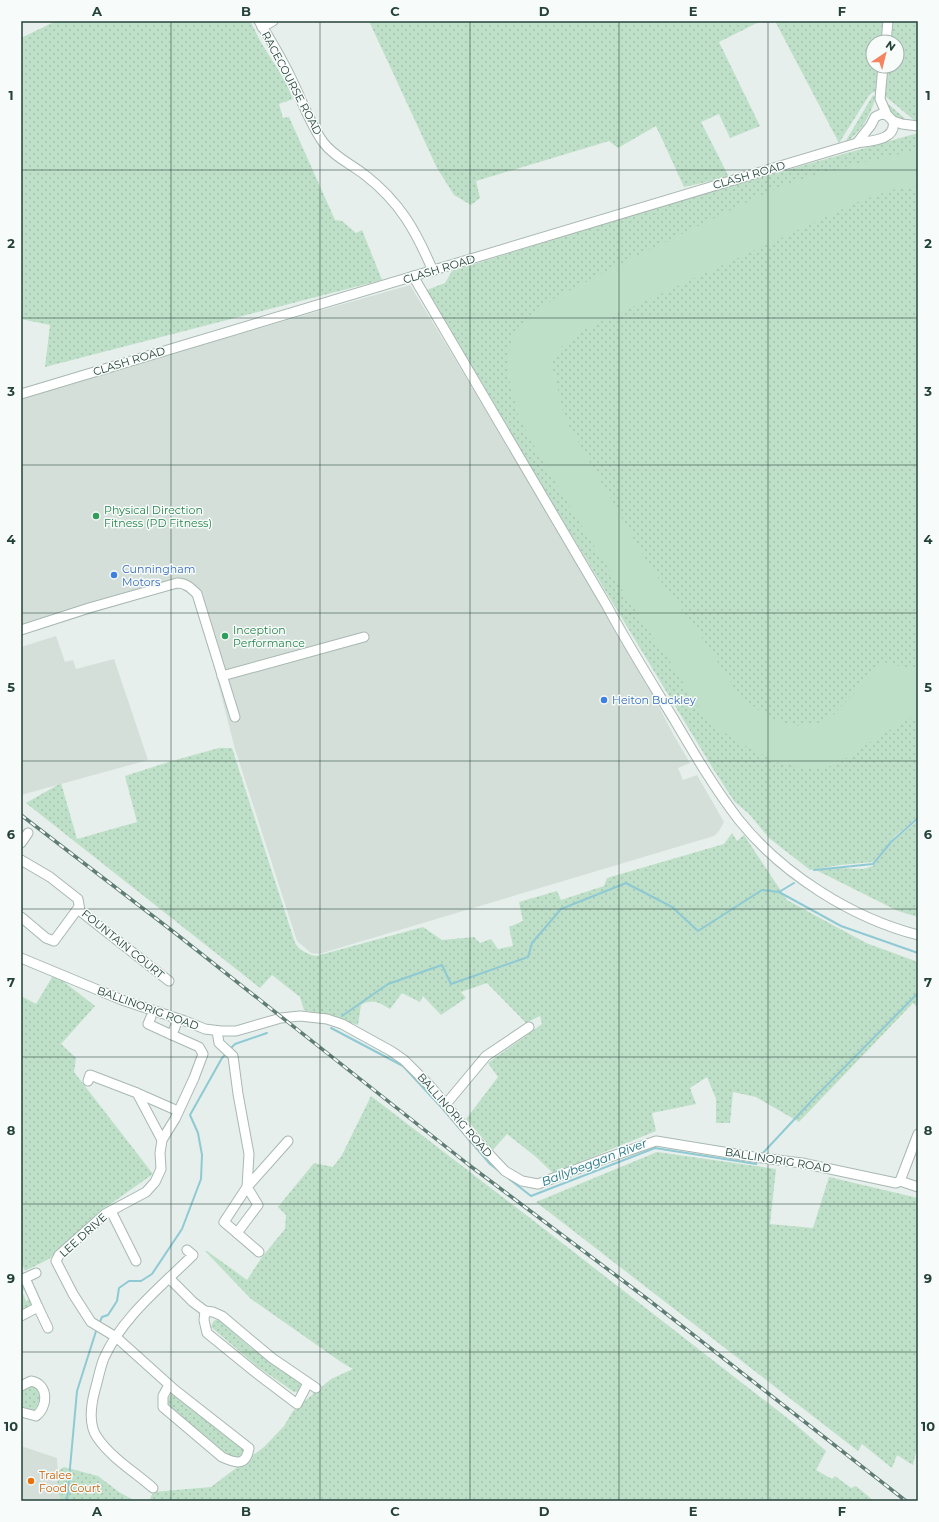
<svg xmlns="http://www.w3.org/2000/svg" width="939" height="1522" font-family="Montserrat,sans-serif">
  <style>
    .built { fill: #d4dfda }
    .grass { fill: url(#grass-dots); fill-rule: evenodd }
    .green { fill: #bfe0c8 }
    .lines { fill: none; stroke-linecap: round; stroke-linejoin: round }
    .stream { stroke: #8ec9d4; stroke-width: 2 }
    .minor-casing { stroke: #a8b8b2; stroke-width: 11 }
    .minor { stroke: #fff; stroke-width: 9 }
    .rail-casing { stroke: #5f7d75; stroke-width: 3.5 }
    .rail { stroke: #f7fbf9; stroke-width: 2; stroke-dasharray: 6; stroke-linecap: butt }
    .grid { fill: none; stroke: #24423a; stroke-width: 1; stroke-opacity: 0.55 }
    .leisure-dot { fill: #2e9e5b; stroke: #f7fbf9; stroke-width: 1.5 }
    .shop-dot { fill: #3f7fe0; stroke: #f7fbf9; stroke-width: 1.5 }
    .food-dot { fill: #e8710a; stroke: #f7fbf9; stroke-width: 1.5 }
    .labels { text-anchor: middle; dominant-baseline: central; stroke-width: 3; stroke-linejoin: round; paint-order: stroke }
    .street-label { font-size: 11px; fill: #24423a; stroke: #f7fbf9 }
    .leisure-label { font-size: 11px; fill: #27864d; stroke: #f7fbf9; text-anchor: start }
    .shop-label { font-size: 11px; fill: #366cbe; stroke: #f7fbf9; text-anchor: start }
    .food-label { font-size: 11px; fill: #c56008; stroke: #f7fbf9; text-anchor: start }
    .water-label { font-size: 12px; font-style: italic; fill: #1c6f80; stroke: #f7fbf9 }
    .neatline { fill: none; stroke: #24423a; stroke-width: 1.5 }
    .grid-label { font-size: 13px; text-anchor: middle; font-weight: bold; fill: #24423a }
  </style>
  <defs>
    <pattern id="grass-dots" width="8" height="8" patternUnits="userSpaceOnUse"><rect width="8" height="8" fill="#bfe0c8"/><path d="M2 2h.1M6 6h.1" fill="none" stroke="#a4c1ad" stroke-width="1.8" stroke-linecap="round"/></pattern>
  </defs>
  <rect width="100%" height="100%" fill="#e6efeb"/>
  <g class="built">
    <polygon points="410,285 602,602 630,651 673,734 690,763 678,768 683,780 697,775 724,822 719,831 714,836 319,954 311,953 297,941 235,749 215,671 192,596 181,589 169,590 21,635 21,396"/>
    <polygon points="56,636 65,662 73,660 76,669 114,659 148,760 21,795 21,647"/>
    <polygon points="21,1446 57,1458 60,1501 21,1501"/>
  </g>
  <g class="grass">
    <path d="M56,21H250C255,30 259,40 265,49C275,65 286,80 293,99L279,104L283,118L289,117L335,220L342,221L356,233L362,230L382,280L45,367L50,325L21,319V38Z"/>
    <polygon points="369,21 761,21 719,42 760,126 730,138 719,114 701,122 729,177 684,187 656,126 618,148 609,141 476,181 480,198 471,205 454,195 437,168"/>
    <path d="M775,21H918V120L915,121L885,96L887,103L909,122C895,118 884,111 885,96L874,92L870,94L839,143ZM873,42H897V66H873Z"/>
    <path d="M873,95L876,97C869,118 861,133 842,145L847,139Z"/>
    <polygon points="918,133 918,817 895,836 873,862 840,865 810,870 769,838 750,815 734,801 712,767 424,291 445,283 452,271 684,199"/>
    <path d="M219,748H232L295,943C300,951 307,954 316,956L423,927L442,940L474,937L480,943L491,939L498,949L513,946L509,927L523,921L519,902L557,891L561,900L604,886L607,878L724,844L732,833L737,841L744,835L787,900L866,943L918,962V1008L913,1003L799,1122L756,1097L733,1092L730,1123H716V1099L707,1077L690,1088L696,1104L652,1113L656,1131L553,1173L536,1157L507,1134L493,1150L466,1119L498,1077L488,1063L542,1024L540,1016L526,1023L487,983L461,992L466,998L441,1015L423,996L420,1002L402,993L390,1009C379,1003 373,998 361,1005L358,1025L304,1010L300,997L272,975L260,988L26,803L61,783L77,839L137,822L125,776L172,761Z"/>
    <polygon points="918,820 918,917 898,911 816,870 838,868 863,869 873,866 889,845"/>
    <polygon points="54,974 95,1006 61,1044 76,1058 74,1072 153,1174 99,1212 49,1259 25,1271 21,1262 21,996 36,1004"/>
    <polygon points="371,1096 530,1218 795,1424 826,1451 816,1470 832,1479 835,1476 851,1488 856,1486 874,1501 149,1501 153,1492 211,1487 264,1447 284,1426 293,1411 331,1379 353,1369 341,1362 251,1299 205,1251 207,1251 247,1280 262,1257 285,1229 286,1215 278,1207 314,1163 333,1167 342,1155"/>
    <polygon points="657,1152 776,1169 770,1224 813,1228 829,1177 918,1198 918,1444 913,1465 897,1455 892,1468 862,1444 858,1451 536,1202"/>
    <polygon points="23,1285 27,1289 22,1291 26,1301 32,1298 33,1302 30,1306 21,1311 21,1286"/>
    <polygon points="215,1320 219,1320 251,1348 301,1384 301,1391 294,1392 258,1367 211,1327 213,1322"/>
    <polygon points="34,1386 40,1387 42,1396 38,1409 32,1410 21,1406 21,1390"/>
    <path d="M175,1394L187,1406L242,1448L245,1453L240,1459L235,1460L169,1409C167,1404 167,1399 171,1395Z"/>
    <polygon points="64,1467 98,1476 119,1492 135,1501 60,1501 56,1472"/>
  </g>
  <polygon class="green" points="918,150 918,186 895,189 860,201 579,332 560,348 552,364 564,417 650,567 697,630 739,695 770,719 796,726 818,723 832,716 884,662 918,671 918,714 881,735 836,765 818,768 799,767 778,762 749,748 714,726 700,710 671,663 650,633 599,554 545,466 519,418 509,378 508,354 513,338 527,318 555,298 624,262 770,191 796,181 855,164"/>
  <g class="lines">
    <g class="stream">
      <polyline points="814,870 873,864 891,842 918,818"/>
      <polyline points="779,892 841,926 918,953"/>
      <polyline points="342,1016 388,984 442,965 451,984 528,957 532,943 561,909 626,883 672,907 698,931 762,890 779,892 794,883"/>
      <polyline points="331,1028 403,1066 442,1108 490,1164 499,1171"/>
      <polyline points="230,1049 235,1044 267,1033"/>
      <polyline points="762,1154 817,1095 918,993"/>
      <polyline points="508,1178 531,1196 655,1148 756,1164 757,1162"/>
      <polyline points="99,1324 102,1317 108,1315 117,1301 119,1288 129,1281 141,1281 152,1274 182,1229 201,1179 202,1155 198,1133 190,1115 222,1058 226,1054"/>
      <polyline points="67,1501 77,1391 97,1328"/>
    </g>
    <defs>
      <g id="minor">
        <path d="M259,21C270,39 281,57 290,76C301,98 309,122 323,142C333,156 351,164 365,175C400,202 416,231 433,271"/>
        <polyline points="262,27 273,21"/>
        <polyline points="886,42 888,21"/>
        <polyline points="883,66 880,99 887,115"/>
        <polyline points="857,143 871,125 875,117 881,114 887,115 893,121 902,124 918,126"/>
        <path d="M413,276L607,606C628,645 652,683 675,721C695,755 715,789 739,820C782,874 852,918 918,935"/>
        <path d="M21,394L857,143C871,141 897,140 893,121"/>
        <path d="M21,630L89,608L177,583C186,583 191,588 197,594L235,717"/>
        <polyline points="222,676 364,637"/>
        <polyline points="21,843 28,833"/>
        <polyline points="21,860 50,877 78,899 80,911 169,981"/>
        <polyline points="21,917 46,938 54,941 79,907"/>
        <polyline points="21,958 122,1000 185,1021 205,1029 221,1031 236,1031 281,1018 300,1016 327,1019 342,1024 391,1051 404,1060 431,1087 471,1135 505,1171 522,1181 538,1184 601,1160 656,1141 754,1157 802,1163 896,1183 900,1181 918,1187"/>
        <polyline points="151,1017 148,1024 172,1035"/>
        <polyline points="217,1031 219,1043 233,1056 238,1094 249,1154 247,1187 224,1222 237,1233 258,1205 247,1187 288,1141"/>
        <polyline points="88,1081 90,1075 137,1093 162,1140"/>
        <polyline points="137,1093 178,1111"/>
        <polyline points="446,1104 486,1056 529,1027"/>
        <polyline points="900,1181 918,1134"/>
        <polyline points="111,1211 136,1261"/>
        <polyline points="237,1233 259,1252"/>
        <polyline points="169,1278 193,1302 205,1311 213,1312 222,1316 272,1358 316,1388"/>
        <polyline points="21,1280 36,1273"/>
        <polyline points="38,1307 48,1328"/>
        <polyline points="205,1311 204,1320 207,1333 255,1372 297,1404 308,1383"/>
        <polyline points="21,1316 38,1307 25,1278"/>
        <path d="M169,1385L163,1396V1407L222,1457C235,1463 246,1467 249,1448L175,1390L116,1337L91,1322L73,1294L56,1261L59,1255L105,1214L146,1192L155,1182L161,1169L160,1153L162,1140L175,1119L194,1078L203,1054L199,1047L172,1035L178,1019"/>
        <path d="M21,1386L31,1381C49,1384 48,1407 36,1416L21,1412"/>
        <path d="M153,1488C135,1472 111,1458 97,1437C88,1424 91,1405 95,1390C98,1380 100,1368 104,1358C123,1316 161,1287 193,1255L187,1250"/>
      </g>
    </defs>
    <use href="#minor" class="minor-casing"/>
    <use href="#minor" class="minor"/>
    <defs>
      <polyline id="rail" points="21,815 175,933 469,1165 650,1301 906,1501"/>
    </defs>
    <use href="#rail" class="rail-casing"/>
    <use href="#rail" class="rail"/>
  </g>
  <path class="grid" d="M171,21V1501M320,21V1501M470,21V1501M619,21V1501M768,21V1501M21,170H918M21,318H918M21,465H918M21,613H918M21,761H918M21,909H918M21,1057H918M21,1204H918M21,1352H918"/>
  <g class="leisure-dot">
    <circle cx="96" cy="516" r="4"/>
    <circle cx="225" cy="636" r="4"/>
  </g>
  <g class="shop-dot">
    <circle cx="114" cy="575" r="4"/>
    <circle cx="604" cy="700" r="4"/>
  </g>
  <circle class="food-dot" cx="31" cy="1481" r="4"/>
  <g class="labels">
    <g class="street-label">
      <text transform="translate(292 83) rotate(62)">RACECOURSE ROAD</text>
      <text transform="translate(749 175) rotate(-16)">CLASH ROAD</text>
      <text transform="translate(439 269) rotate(-17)">CLASH ROAD</text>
      <text transform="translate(129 361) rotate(-17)">CLASH ROAD</text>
      <text transform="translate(123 944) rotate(39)">FOUNTAIN COURT</text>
      <text transform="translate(148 1008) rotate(20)">BALLINORIG ROAD</text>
      <text transform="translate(455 1115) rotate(49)">BALLINORIG ROAD</text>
      <text transform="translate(778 1160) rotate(9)">BALLINORIG ROAD</text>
      <text transform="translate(83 1235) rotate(-42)">LEE DRIVE</text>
    </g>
    <g class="leisure-label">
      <text x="104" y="510">Physical Direction<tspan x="104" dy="13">Fitness (PD Fitness)</tspan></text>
      <text x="233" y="630">Inception<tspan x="233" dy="13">Performance</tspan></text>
    </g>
    <g class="shop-label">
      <text x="122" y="569">Cunningham<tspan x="122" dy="13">Motors</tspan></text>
      <text x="612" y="700">Heiton Buckley</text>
    </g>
    <g class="food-label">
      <text x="39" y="1475">Tralee<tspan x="39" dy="13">Food Court</tspan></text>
    </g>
    <g class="water-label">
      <text transform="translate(594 1162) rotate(-21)">Ballybeggan River</text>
    </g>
  </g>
  <rect width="939" height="1522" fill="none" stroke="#f7fbf9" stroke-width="44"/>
  <g transform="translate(885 54) rotate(35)"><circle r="19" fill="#f7fbf9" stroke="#a3b1ad"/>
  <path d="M0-3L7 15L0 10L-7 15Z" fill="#f4845f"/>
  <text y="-6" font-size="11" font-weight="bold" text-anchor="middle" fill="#24423a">N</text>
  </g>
  <rect x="22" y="22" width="895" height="1478" class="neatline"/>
  <g class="grid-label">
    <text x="97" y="16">A</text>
    <text x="246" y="16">B</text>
    <text x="395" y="16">C</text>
    <text x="544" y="16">D</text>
    <text x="693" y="16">E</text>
    <text x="842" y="16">F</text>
    <text x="11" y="100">1</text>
    <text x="928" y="100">1</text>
    <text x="11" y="248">2</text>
    <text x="928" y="248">2</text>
    <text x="11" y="396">3</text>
    <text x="928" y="396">3</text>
    <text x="11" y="544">4</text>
    <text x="928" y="544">4</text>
    <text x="11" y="692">5</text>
    <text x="928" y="692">5</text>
    <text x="11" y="839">6</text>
    <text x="928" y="839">6</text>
    <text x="11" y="987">7</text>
    <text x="928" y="987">7</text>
    <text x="11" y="1135">8</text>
    <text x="928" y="1135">8</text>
    <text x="11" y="1283">9</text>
    <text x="928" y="1283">9</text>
    <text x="11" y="1431">10</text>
    <text x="928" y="1431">10</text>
    <text x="97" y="1516">A</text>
    <text x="246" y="1516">B</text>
    <text x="395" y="1516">C</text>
    <text x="544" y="1516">D</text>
    <text x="693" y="1516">E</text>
    <text x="842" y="1516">F</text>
  </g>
</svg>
